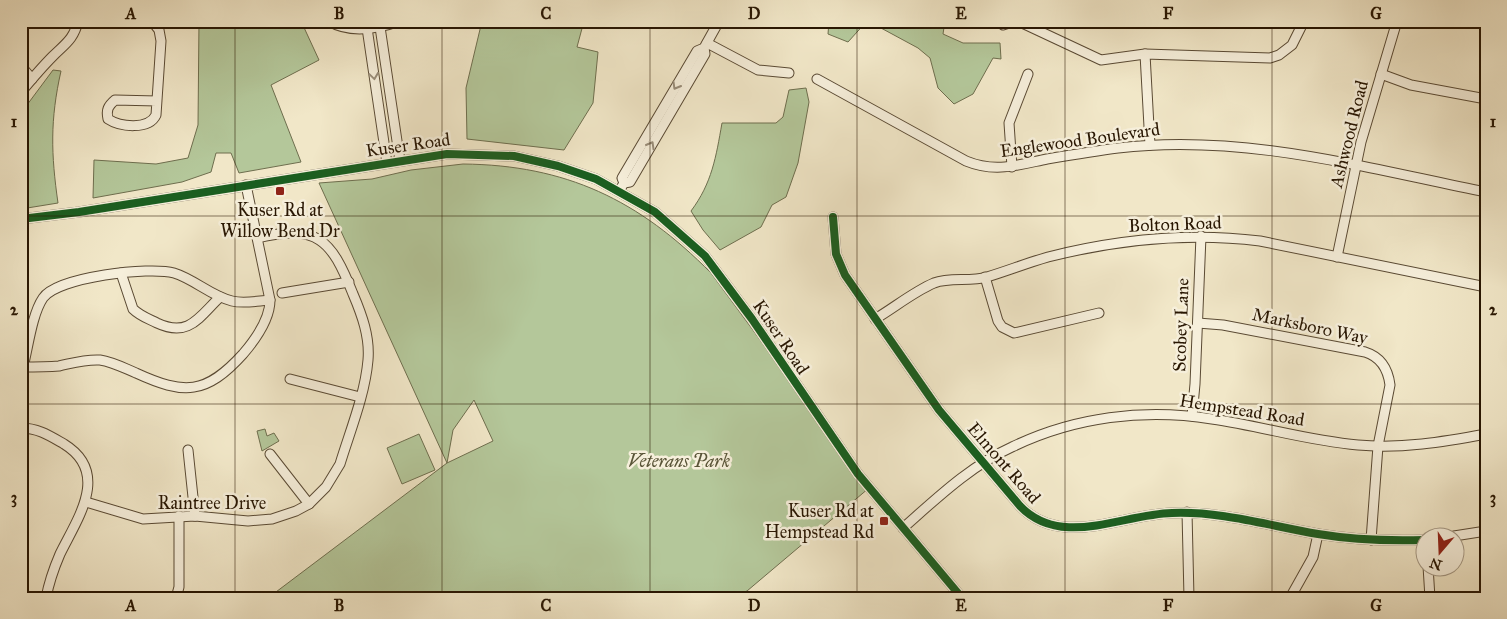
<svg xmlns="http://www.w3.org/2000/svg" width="1507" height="619" font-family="'IM FELL Great Primer',serif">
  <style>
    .green { fill: #b4c79a; stroke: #6e6e4e; fill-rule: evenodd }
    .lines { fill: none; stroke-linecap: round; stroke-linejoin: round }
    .minor-casing { stroke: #5a4a34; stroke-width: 11 }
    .minor { stroke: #f6efdb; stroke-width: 9 }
    .cycleway-casing { stroke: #f6efdb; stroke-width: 11 }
    .cycleway { stroke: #1b5e20; stroke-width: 8 }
    .oneway { stroke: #998d79 }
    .grid { fill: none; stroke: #281602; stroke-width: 1; stroke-opacity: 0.55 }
    .poi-dot { fill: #8f2418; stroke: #f6efdb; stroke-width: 2 }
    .labels { text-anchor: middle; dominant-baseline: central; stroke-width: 5; stroke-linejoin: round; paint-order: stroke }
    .street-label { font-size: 18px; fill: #281602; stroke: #f6efdb }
    .poi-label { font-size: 18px; fill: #281602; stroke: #f6efdb }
    .park-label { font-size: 18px; font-style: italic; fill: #595437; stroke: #f6efdb }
    .neatline { fill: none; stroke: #281602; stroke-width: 2 }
    .grid-label { font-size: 16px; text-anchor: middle; font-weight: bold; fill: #281602 }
  </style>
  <rect width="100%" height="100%" fill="#f1e7c8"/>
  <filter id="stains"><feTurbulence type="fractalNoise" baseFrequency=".004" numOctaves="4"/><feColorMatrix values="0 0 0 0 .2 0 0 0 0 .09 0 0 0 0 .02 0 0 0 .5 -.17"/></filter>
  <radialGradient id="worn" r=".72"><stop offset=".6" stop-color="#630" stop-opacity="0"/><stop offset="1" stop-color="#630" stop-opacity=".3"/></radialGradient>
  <g class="green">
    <polygon points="199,21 301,21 319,60 271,85 301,162 239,173 231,153 216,153 211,172 182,182 93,198 94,160 156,164 188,158 198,125"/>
    <polygon points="482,21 584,21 577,47 598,52 593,103 564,150 467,139 466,88"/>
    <polygon points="829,21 867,21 848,42 828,34"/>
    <polygon points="868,21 945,21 943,34 963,43 1000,43 1001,59 993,58 973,94 954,104 938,88 930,58 918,48"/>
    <path d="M53,70L61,71C50,120 51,154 58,203L21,209V113Z"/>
    <path d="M806,88L809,102L798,163L786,197L772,205L761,227L720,250L703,230L691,211C712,183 716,157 722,123H776L783,117L789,90Z"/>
    <path d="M463,164C566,165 639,200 711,273L869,488L747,591L727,598H268L447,463L319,183L372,179L411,170ZM474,400L493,441L447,463L453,430Z"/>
    <polygon points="265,429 267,436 274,433 279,441 262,451 257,431"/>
    <polygon points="419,434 435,470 402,484 387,448"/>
  </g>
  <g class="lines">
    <defs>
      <g id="minor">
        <path d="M152,21L159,30L161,41L156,115C149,130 120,127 108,119C106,110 108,106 115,100L157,101"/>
        <path d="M329,21C350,34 377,29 400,21"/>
        <polyline points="1003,25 1012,22 1022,23 1101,60 1145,54 1270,58 1279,55 1292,45 1304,21"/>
        <polyline points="380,27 400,161"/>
        <polyline points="367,28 387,163"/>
        <polyline points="707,43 758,70 789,73"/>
        <polyline points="1145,54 1150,145"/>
        <polyline points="21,66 32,79"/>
        <polyline points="1381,74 1411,85 1486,99"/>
        <path d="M817,79L966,161C995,173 1018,165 1047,159C1071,155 1095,151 1118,148C1243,133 1365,168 1486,192"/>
        <path d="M21,92C31,80 42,67 53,56C65,44 74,39 78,21"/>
        <polyline points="1012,167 1009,123 1028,74"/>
        <polyline points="624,183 622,178 697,51 704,48 719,21"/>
        <polyline points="621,188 624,183 630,182 705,54 704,48"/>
        <path d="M833,217L836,254L845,275L939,410L1020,506C1061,549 1122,514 1172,513C1221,511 1270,526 1318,534C1354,540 1389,541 1424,540"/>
        <polyline points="21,219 79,212 447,154 514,156 558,166 596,179 655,212 705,256 752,319 858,474 962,598"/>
        <polyline points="1337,257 1361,142 1397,21"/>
        <path d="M121,273L133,309C140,316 149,319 157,323C189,338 199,317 220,297"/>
        <polyline points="985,277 998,321 1002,327 1014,333 1099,313"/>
        <polyline points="282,293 349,282"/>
        <path d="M875,319C894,308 913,292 934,283C950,277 970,282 987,277C1007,271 1027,263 1048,257C1119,239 1187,232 1260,241L1486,287"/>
        <path d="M1198,323L1223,325L1365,352C1381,357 1388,369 1390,385L1378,446L1371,540"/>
        <path d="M21,367C34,367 47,367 59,366C73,363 86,359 100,360C113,362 124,368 136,373C184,395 206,395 243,354C255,340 270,319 270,300L246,185"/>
        <path d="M23,367C28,348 32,314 43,298C57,277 150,266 174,273C194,279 211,296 232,301C244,304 257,301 270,300"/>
        <polyline points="290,379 360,397"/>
        <polyline points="1192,416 1195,384 1201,236"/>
        <path d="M21,428C38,428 50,436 64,444C111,473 77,519 60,554C54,568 49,582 46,598"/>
        <polyline points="188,450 195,516"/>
        <polyline points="270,454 309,504"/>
        <path d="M86,502L143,519L195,516L248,521L272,519L296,511L309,504L326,487L340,464C350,431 365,395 368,360C370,337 362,315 353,294C331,239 318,224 257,238"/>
        <polyline points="1187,512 1189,598"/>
        <path d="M903,528C937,498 970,466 1012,447C1074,417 1144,408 1212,419C1261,426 1309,441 1358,445C1401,449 1443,442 1486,434"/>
        <polyline points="1454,536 1486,531"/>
        <polyline points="1428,566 1430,598"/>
        <polyline points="176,598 179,587 179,516"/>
        <polyline points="1290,598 1313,557 1318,534"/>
      </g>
    </defs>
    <use href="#minor" class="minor-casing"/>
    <use href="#minor" class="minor"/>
    <defs>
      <g id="cycleway">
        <path d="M833,217L836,254L845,275L939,410L1020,506C1061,549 1122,514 1172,513C1221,511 1270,526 1318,534C1354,540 1389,541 1424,540"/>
        <polyline points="21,219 79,212 447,154 514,156 558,166 596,179 655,212 705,256 752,319 858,474 962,598"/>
      </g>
    </defs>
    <use href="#cycleway" class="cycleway-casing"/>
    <use href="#cycleway" class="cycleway"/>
  </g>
  <defs><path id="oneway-chevron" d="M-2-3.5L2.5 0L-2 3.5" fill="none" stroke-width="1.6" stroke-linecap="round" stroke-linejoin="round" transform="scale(1.25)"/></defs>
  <g class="oneway">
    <use href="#oneway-chevron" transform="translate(374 76) rotate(82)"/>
    <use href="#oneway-chevron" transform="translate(676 86) rotate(120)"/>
    <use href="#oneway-chevron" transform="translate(651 145) rotate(-60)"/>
  </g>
  <path class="grid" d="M235,21V598M442,21V598M650,21V598M857,21V598M1065,21V598M1272,21V598M21,216H1486M21,404H1486"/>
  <g class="poi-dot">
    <rect x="275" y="186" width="10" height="10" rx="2.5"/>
    <rect x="879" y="516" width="10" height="10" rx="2.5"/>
  </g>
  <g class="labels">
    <g class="street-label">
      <text transform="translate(1349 134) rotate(-76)">Ashwood Road</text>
      <text transform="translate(1080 140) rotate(-8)">Englewood Boulevard</text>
      <text transform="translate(408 145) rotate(-8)">Kuser Road</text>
      <text transform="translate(1175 224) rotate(-2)">Bolton Road</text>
      <text transform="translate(1181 325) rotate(-88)">Scobey Lane</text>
      <text transform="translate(1310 326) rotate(12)">Marksboro Way</text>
      <text transform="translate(781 337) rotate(56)">Kuser Road</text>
      <text transform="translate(1242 410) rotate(9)">Hempstead Road</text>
      <text transform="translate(1004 463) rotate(49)">Elmont Road</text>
      <text x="212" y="503">Raintree Drive</text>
    </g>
    <g class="poi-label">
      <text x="280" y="210">Kuser Rd at<tspan x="280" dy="21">Willow Bend Dr</tspan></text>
      <text x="874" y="511" text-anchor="end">Kuser Rd at<tspan x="874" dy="21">Hempstead Rd</tspan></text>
    </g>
    <g class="park-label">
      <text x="679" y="461">Veterans Park</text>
    </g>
  </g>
  <rect width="1507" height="619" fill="none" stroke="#f1e7c8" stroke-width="55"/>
  <g transform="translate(1440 552) rotate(199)"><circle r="24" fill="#f6efdb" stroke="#a49884"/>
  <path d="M0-4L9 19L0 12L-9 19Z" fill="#8f2418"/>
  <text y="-8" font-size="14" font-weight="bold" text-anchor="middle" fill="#281602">N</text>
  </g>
  <rect x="28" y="28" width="1452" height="564" class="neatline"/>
  <g class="grid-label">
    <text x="131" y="19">A</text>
    <text x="339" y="19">B</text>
    <text x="546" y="19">C</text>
    <text x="754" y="19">D</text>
    <text x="961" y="19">E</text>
    <text x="1168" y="19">F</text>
    <text x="1376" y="19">G</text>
    <text x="14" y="127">1</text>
    <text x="1493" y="127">1</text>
    <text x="14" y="315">2</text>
    <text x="1493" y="315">2</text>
    <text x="14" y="503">3</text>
    <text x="1493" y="503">3</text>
    <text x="131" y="611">A</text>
    <text x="339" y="611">B</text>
    <text x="546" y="611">C</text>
    <text x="754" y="611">D</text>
    <text x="961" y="611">E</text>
    <text x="1168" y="611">F</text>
    <text x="1376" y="611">G</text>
  </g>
  <rect width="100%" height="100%" filter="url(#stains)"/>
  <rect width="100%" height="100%" fill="url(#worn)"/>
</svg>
